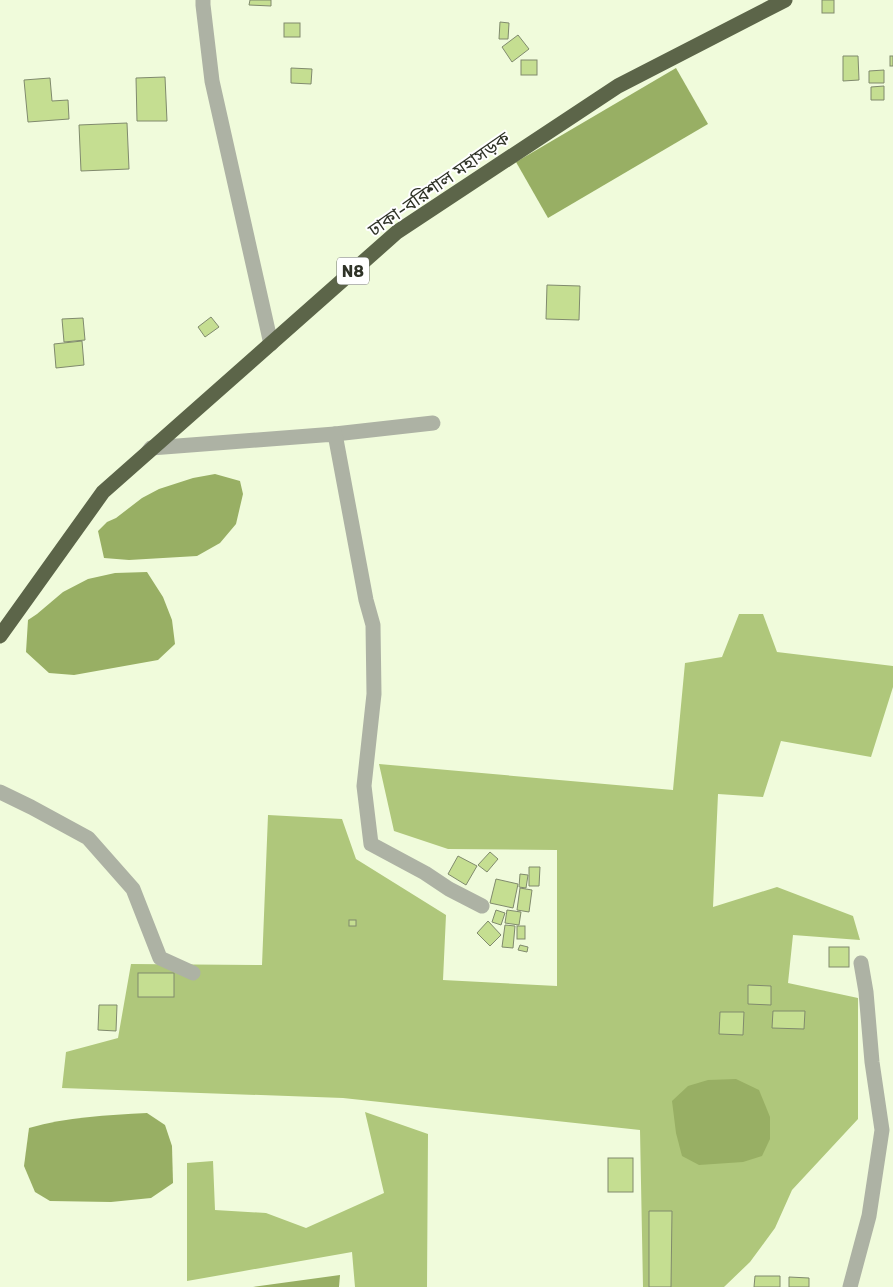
<svg xmlns="http://www.w3.org/2000/svg" width="893" height="1287" font-family="Rubik,'Noto Sans Bengali',sans-serif">
  <style>
    .forest { fill: #afc77b }
    .water { fill: #98af64 }
    .building { fill: #c5de91; stroke: #808a6d }
    .lines { fill: none; stroke-linecap: round; stroke-linejoin: round }
    .minor { stroke: #adb2a4; stroke-width: 15 }
    .highway { stroke: #5c6549; stroke-width: 15 }
    .labels { text-anchor: middle; dominant-baseline: central; stroke-width: 4; stroke-linejoin: round; paint-order: stroke }
    .shield { fill: #fff; stroke: #6d7068; stroke-width: 1 }
    .shield-label { font-size: 16px; font-weight: bold; fill: #2f3327 }
    .street-label { font-size: 18px; fill: #2f3327; stroke: #fff }
  </style>
  <rect width="100%" height="100%" fill="#f0fbdb"/>
  <g class="forest">
    <polygon points="739,614 763,614 777,652 893,666 893,687 871,757 781,741 763,797 718,794 713,907 777,887 853,916 860,940 793,935 788,983 858,998 858,1119 792,1190 775,1228 750,1262 724,1287 643,1287 640,1130 343,1098 62,1088 66,1052 118,1038 131,964 262,965 268,815 342,819 356,859 446,915 443,980 557,986 557,850 448,849 394,831 379,764 673,790 685,663 722,657"/>
    <polygon points="365,1112 428,1134 427,1287 355,1287 352,1252 187,1281 187,1163 213,1161 215,1210 266,1213 306,1228 384,1193"/>
  </g>
  <g class="water">
    <polygon points="676,68 708,124 548,218 516,162"/>
    <polygon points="215,474 240,481 243,494 236,524 220,543 197,556 129,560 104,558 98,531 107,522 116,518 142,498 159,489 193,478"/>
    <polygon points="147,572 163,597 172,620 175,644 158,660 74,675 49,673 26,652 28,620 37,614 63,592 88,579 115,573"/>
    <polygon points="736,1079 759,1090 770,1117 770,1139 762,1156 743,1162 699,1165 682,1156 676,1133 672,1101 688,1086 708,1080"/>
    <path d="M147,1113L165,1125L172,1146L173,1183L151,1198L111,1202L50,1201L35,1192L24,1166L29,1128C67,1117 107,1115 147,1113Z"/>
    <polygon points="340,1275 339,1287 253,1287"/>
  </g>
  <g class="building">
    <polygon points="250,0 271,0 271,6 249,5"/>
    <rect x="822" y="0" width="12" height="13"/>
    <polygon points="500,22 509,23 508,39 499,39"/>
    <rect x="284" y="23" width="16" height="14"/>
    <polygon points="518,35 529,49 512,62 502,47"/>
    <polygon points="843,56 858,56 859,80 843,81"/>
    <rect x="890" y="56" width="3" height="10"/>
    <rect x="521" y="60" width="16" height="15"/>
    <polygon points="291,68 312,69 311,84 291,83"/>
    <polygon points="884,70 884,83 869,83 869,71"/>
    <polygon points="165,77 167,121 137,121 136,78"/>
    <polygon points="50,78 52,101 68,100 69,119 28,122 24,80"/>
    <polygon points="884,86 884,100 871,100 871,87"/>
    <polygon points="127,123 129,169 81,171 79,125"/>
    <polygon points="547,285 580,286 579,320 546,319"/>
    <polygon points="211,317 219,327 205,337 198,327"/>
    <polygon points="83,318 85,340 64,342 62,319"/>
    <polygon points="82,341 84,365 56,368 54,344"/>
    <polygon points="490,852 498,859 487,872 478,865"/>
    <polygon points="458,856 477,866 466,885 448,874"/>
    <polygon points="529,867 540,867 539,886 529,886"/>
    <polygon points="520,874 528,875 526,888 519,887"/>
    <polygon points="496,879 518,884 513,908 490,903"/>
    <polygon points="520,888 532,890 529,912 517,910"/>
    <polygon points="496,910 505,913 501,925 492,922"/>
    <polygon points="507,910 521,912 519,925 505,923"/>
    <rect x="349" y="920" width="7" height="6"/>
    <polygon points="488,921 501,935 490,946 477,933"/>
    <polygon points="505,925 515,926 513,948 502,947"/>
    <rect x="517" y="926" width="8" height="13"/>
    <polygon points="520,945 528,947 527,952 518,950"/>
    <rect x="829" y="947" width="20" height="20"/>
    <rect x="138" y="973" width="36" height="24"/>
    <polygon points="748,985 771,986 771,1005 748,1004"/>
    <polygon points="99,1005 117,1005 116,1031 98,1030"/>
    <polygon points="773,1011 805,1011 804,1029 772,1028"/>
    <polygon points="720,1012 744,1012 743,1035 719,1034"/>
    <rect x="608" y="1158" width="25" height="34"/>
    <polygon points="649,1211 672,1211 671,1287 649,1287"/>
    <polygon points="755,1276 780,1276 780,1287 754,1287"/>
    <polygon points="789,1277 809,1278 809,1287 789,1287"/>
  </g>
  <g class="lines">
    <g class="minor">
      <polyline points="203,0 203,5 212,81 271,344"/>
      <polyline points="335,434 433,423"/>
      <polyline points="148,452 151,448 335,434 366,600 373,625 374,694 364,786 371,844 425,873 449,889 482,906"/>
      <polyline points="0,792 31,807 88,838 133,889 160,958 193,973"/>
      <polyline points="850,1287 869,1216 882,1130 872,1062 866,992 861,963"/>
    </g>
    <polyline class="highway" points="0,636 103,492 397,232 618,86 785,0"/>
  </g>
  <g class="labels">
    <rect class="shield" x="337" y="257.5" width="32" height="27" rx="4"/>
    <g class="shield-label">
      <text x="353" y="271">N8</text>
    </g>
    <g class="street-label">
      <text transform="translate(439 184) rotate(-35)">ঢাকা-বরিশাল মহাসড়ক</text>
    </g>
  </g>
</svg>
